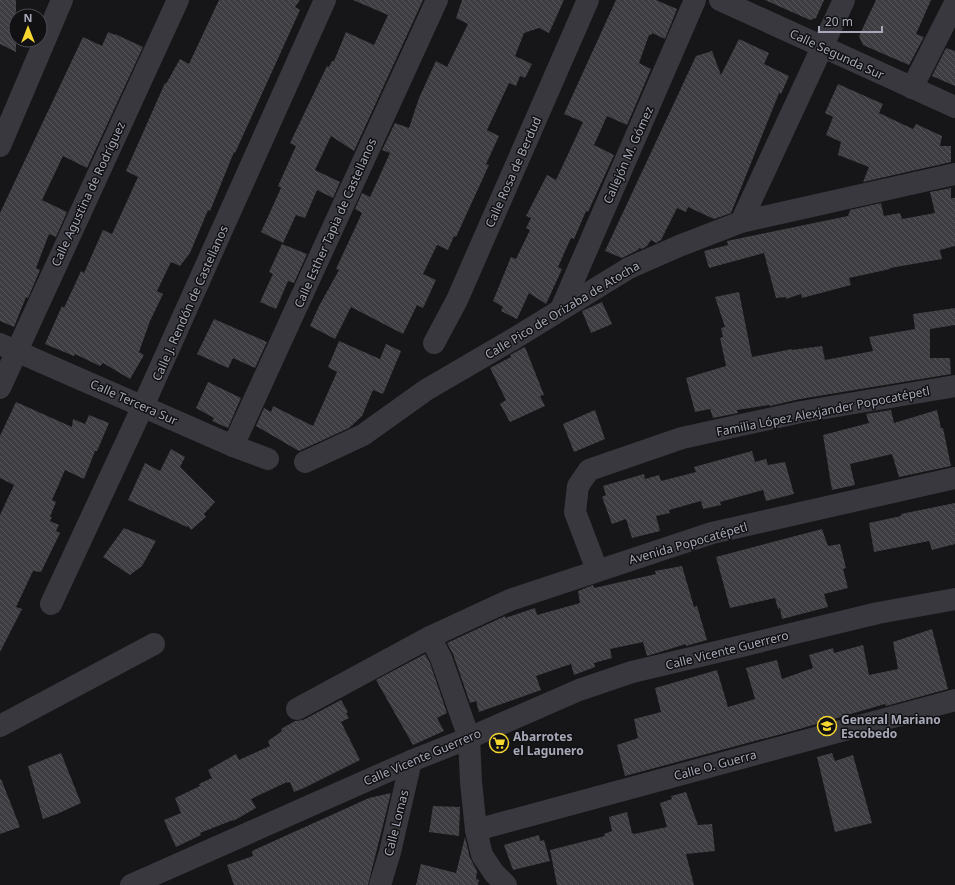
<svg xmlns="http://www.w3.org/2000/svg" width="955" height="885" font-family="'Noto Sans',sans-serif">
  <style>
    .building { fill: url(#building-back-hatch) }
    .lines { fill: none; stroke-linecap: round; stroke-linejoin: round }
    .minor { stroke: #39383f; stroke-width: 22 }
    .labels { text-anchor: middle; dominant-baseline: central; stroke-width: 3; stroke-linejoin: round; paint-order: stroke }
    .street-label { font-size: 12px; fill: #a7a9b8; stroke: #111113 }
    .poi-label { font-size: 12px; font-weight: bold; fill: #a7a9b8; stroke: #111113; text-anchor: start }
  </style>
  <defs>
    <pattern id="building-back-hatch" width="6" height="6" patternUnits="userSpaceOnUse"><rect width="6" height="6" fill="#3d3d42"/><path d="M-1 5l2 2M0 0l6 6M5-1l2 2" fill="none" stroke="#56565b"/></pattern>
  </defs>
  <rect width="100%" height="100%" fill="#161618"/>
  <g class="building">
    <polygon points="0,0 16,0 16,52 0,44"/>
    <polygon points="219,0 300,0 295,7 300,10 235,153 234,152 210,211 208,210 190,253 180,266 171,262 157,291 163,294 150,321 139,352 144,355 130,379 103,363 100,366 75,354 74,356 45,344 62,306 64,308 81,271 84,273 103,230 112,234 138,177 126,171 165,83 166,84 180,59 189,64"/>
    <polygon points="353,0 423,0 354,151 331,136 315,170 340,182 333,198 317,190 305,218 296,215 283,243 261,232 281,188 278,186 296,146 290,143 327,66 329,67 332,61 334,61 346,32 374,45 388,15"/>
    <polygon points="462,0 564,0 549,33 539,28 524,33 515,56 532,64 525,78 520,76 516,86 509,83 487,130 499,136 486,164 489,165 456,237 454,236 448,250 437,245 423,274 436,280 423,308 417,305 403,334 351,307 335,339 310,326 319,306 339,270 336,269 362,213 355,209 362,193 370,197 390,153 382,150 395,123 409,128 419,98 436,61 447,67 468,24 456,18"/>
    <polygon points="616,0 656,0 677,9 665,39 652,33 651,35 649,35 639,63 651,69 627,125 607,116 594,145 614,155 588,212 586,211 574,239 571,238 558,267 562,269 546,304 529,293 517,319 501,311 503,307 493,301 511,257 516,259 530,230 526,228 531,218 526,216 547,175 556,180 583,122 564,114"/>
    <polygon points="765,0 824,0 816,18 810,20"/>
    <polygon points="876,0 931,0 916,34 924,37 909,65 863,45 859,36"/>
    <polygon points="108,32 115,35 115,34 143,47 87,168 63,156 42,200 67,212 56,237 49,234 36,268 40,270 28,298 26,297 14,327 0,321 0,213 83,37 102,46"/>
    <polygon points="739,39 769,53 764,64 789,76 781,94 779,93 731,213 714,219 688,207 686,212 677,208 661,240 656,243 651,240 647,246 642,249 639,248 638,250 622,258 605,251 696,56 712,51 721,75"/>
    <polygon points="946,48 955,51 955,86 932,76"/>
    <polygon points="838,84 883,104 879,113 913,129 916,124 942,136 940,146 951,146 951,162 863,182 869,167 838,155 841,142 826,135 833,117 825,113"/>
    <polygon points="951,188 951,198 955,198 955,246 940,250 942,259 890,268 890,269 849,278 851,285 802,298 801,294 786,299 786,297 776,298 764,253 709,268 704,251 728,245 727,241 848,216 850,210 881,203 884,216 900,213 902,219 935,213 930,192"/>
    <polygon points="282,244 307,254 294,283 288,281 276,309 260,302 273,274 269,272"/>
    <polygon points="739,292 752,357 792,349 792,350 822,346 825,360 873,351 869,337 915,329 913,314 955,308 955,325 930,329 930,358 950,358 951,374 800,399 770,406 769,405 737,410 738,413 713,418 710,409 695,412 686,378 726,366 720,338 723,337 721,328 725,327 715,297"/>
    <polygon points="602,302 612,324 591,333 582,311"/>
    <polygon points="214,319 267,342 255,368 233,358 228,368 197,354"/>
    <polygon points="339,341 380,359 386,344 401,351 383,394 373,390 362,416 349,428 299,451 256,426 264,408 271,412 273,406 313,426 337,372 328,367"/>
    <polygon points="525,347 544,395 540,396 545,406 510,422 500,404 506,400 490,368 511,357 510,355"/>
    <polygon points="208,382 241,398 228,428 212,421 214,418 196,408"/>
    <polygon points="16,402 72,427 73,419 85,424 89,415 109,423 97,451 95,451 84,479 65,470 52,500 56,502 50,517 52,517 50,521 59,525 56,531 60,533 41,572 33,571 16,607 22,609 0,652 0,515 14,485 0,478 0,436"/>
    <polygon points="595,410 605,439 574,452 563,424"/>
    <polygon points="891,410 894,423 937,410 941,428 943,428 951,466 899,477 892,454 850,464 855,485 832,490 823,435 869,423 866,414"/>
    <polygon points="171,449 185,457 180,467 215,502 204,514 206,517 191,530 188,526 187,527 128,500 145,463 160,471"/>
    <polygon points="752,451 755,462 766,459 768,465 785,462 794,494 766,501 763,490 720,502 721,505 703,509 701,501 669,510 670,513 656,516 660,531 632,538 626,519 612,524 602,497 606,495 603,486 644,474 645,479 659,475 661,481 696,472 694,467"/>
    <polygon points="955,503 955,544 932,550 929,541 874,552 869,523 901,516 901,514"/>
    <polygon points="124,528 156,541 142,566 130,575 103,557"/>
    <polygon points="822,529 828,546 840,544 846,568 843,569 848,588 824,594 828,607 782,619 780,608 778,609 775,598 730,608 716,557"/>
    <polygon points="682,566 694,607 697,606 707,640 686,646 686,644 647,656 643,642 610,649 612,658 594,663 595,667 574,675 571,664 536,676 541,690 479,712 476,701 470,703 453,654 447,643 505,616 505,618 535,608 537,615 580,603 578,591 593,585 594,588 656,574 655,571"/>
    <polygon points="932,629 948,689 886,706 885,704 796,730 625,776 617,745 638,738 634,719 661,712 655,688 717,670 728,707 755,699 746,668 777,660 782,679 813,668 809,655 833,648 834,653 863,645 869,675 898,669 893,642"/>
    <polygon points="425,654 430,663 447,713 437,718 444,731 413,745 376,680"/>
    <polygon points="341,700 348,712 346,713 349,718 341,722 360,760 304,788 294,792 290,782 287,783 287,782 251,799 256,808 233,821 233,820 200,833 201,835 176,847 164,820 181,813 175,798 200,786 199,784 212,778 208,770 236,754 239,760 270,746 268,741 282,731 281,729 295,721 303,720"/>
    <polygon points="61,753 81,803 57,814 43,819 28,766"/>
    <polygon points="832,753 835,761 853,755 872,823 835,832 817,757"/>
    <polygon points="1,779 20,827 0,834 0,780"/>
    <polygon points="686,792 698,825 712,824 715,851 686,854 694,885 557,885 550,850 605,836 604,834 612,831 609,817 627,812 632,833 633,833 634,834 667,827 660,803 672,799 671,796"/>
    <polygon points="391,793 368,885 234,885 227,865 253,856 252,851 358,803 369,798"/>
    <polygon points="433,806 460,807 459,836 429,832"/>
    <polygon points="539,835 540,841 544,840 550,861 513,870 504,845"/>
    <polygon points="465,837 470,858 477,871 476,879 479,880 478,885 416,885 421,864 456,873"/>
  </g>
  <g class="lines">
    <g class="minor">
      <polyline points="720,0 955,107"/>
      <polyline points="912,88 955,3"/>
      <polyline points="0,146 62,0"/>
      <polyline points="741,222 844,0"/>
      <polyline points="561,309 695,0"/>
      <polyline points="434,343 457,300 588,0"/>
      <polyline points="0,344 233,446 268,459"/>
      <polyline points="0,388 178,0"/>
      <polyline points="233,446 437,0"/>
      <polyline points="305,462 363,435 426,390 515,338 629,268 679,246 741,222 955,174"/>
      <polyline points="597,570 575,512 578,486 589,470 682,438 801,412 955,386"/>
      <polyline points="51,604 143,406 325,0"/>
      <polyline points="430,637 441,658 469,738 471,782 476,830 482,855 494,873 506,885"/>
      <polyline points="297,709 430,637 510,600 712,533 955,478"/>
      <polyline points="0,726 154,644"/>
      <polyline points="476,830 955,700"/>
      <polyline points="131,885 411,761 469,738 579,690 632,672 725,650 878,613 955,599"/>
      <polyline points="380,885 390,852 411,761"/>
    </g>
  </g>
  <defs>
    <symbol id="school-ring" viewBox="-11 -11 22 22"><circle r="9.5" fill="#111113" stroke="#f5d730" stroke-width="1.5"/><path d="M0-5L7-2L0 1L-7-2ZM-4 1L0 2.5L4 1V4Q0 6-4 4Z" fill="#f5d730"/></symbol>
    <symbol id="supermarket-ring" viewBox="-11 -11 22 22"><circle r="9.5" fill="#111113" stroke="#f5d730" stroke-width="1.5"/><path d="M-6-5.5h2.5l.6 2H6L4.5 2H-2.5L-4.4-4H-6ZM-1.5 3.2a1.3 1.3 0 1 0 .1 0ZM3 3.2a1.3 1.3 0 1 0 .1 0Z" fill="#f5d730"/></symbol>
  </defs>
  <g fill-rule="evenodd">
    <use href="#school-ring" x="816" y="715" width="22" height="22"/>
    <use href="#supermarket-ring" x="488" y="732" width="22" height="22"/>
  </g>
  <g class="labels">
    <g class="street-label">
      <text transform="translate(837 54) rotate(25)">Calle Segunda Sur</text>
      <text transform="translate(628 155) rotate(-66)">Callejón M. Gómez</text>
      <text transform="translate(513 172) rotate(-66)">Calle Rosa de Berdud</text>
      <text transform="translate(88 194) rotate(-65)">Calle Agustina de Rodríguez</text>
      <text transform="translate(335 223) rotate(-66)">Calle Esther Tapia de Castellanos</text>
      <text transform="translate(190 303) rotate(-66)">Calle J. Rendón de Castellanos</text>
      <text transform="translate(562 310) rotate(-31)">Calle Pico de Orizaba de Atocha</text>
      <text transform="translate(134 402) rotate(24)">Calle Tercera Sur</text>
      <text transform="translate(823 411) rotate(-11)">Familia López Alexjander Popocatépetl</text>
      <text transform="translate(688 543) rotate(-16)">Avenida Popocatépetl</text>
      <text transform="translate(727 650) rotate(-14)">Calle Vicente Guerrero</text>
      <text transform="translate(422 757) rotate(-23)">Calle Vicente Guerrero</text>
      <text transform="translate(715 765) rotate(-15)">Calle O. Guerra</text>
      <text transform="translate(396 823) rotate(-76)">Calle Lomas</text>
    </g>
    <g class="poi-label">
      <text x="841" y="719">General Mariano<tspan x="841" dy="14">Escobedo</tspan></text>
      <text x="513" y="736">Abarrotes<tspan x="513" dy="14">el Lagunero</tspan></text>
    </g>
  </g>
  <g transform="translate(28 28)"><circle r="19" fill="#111113" stroke="#4d4e55"/>
  <path d="M0-3L7 15L0 10L-7 15Z" fill="#f5d730"/>
  <text y="-6" font-size="11" font-weight="bold" text-anchor="middle" fill="#a7a9b8">N</text>
  </g>
  <path d="M819 26v6h63v-6" fill="none" stroke="#a7a9b8" stroke-width="2"/>
  <text x="825" y="26" font-size="12" fill="#a7a9b8" stroke="#111113" stroke-width="3" paint-order="stroke">20 m</text>
</svg>
